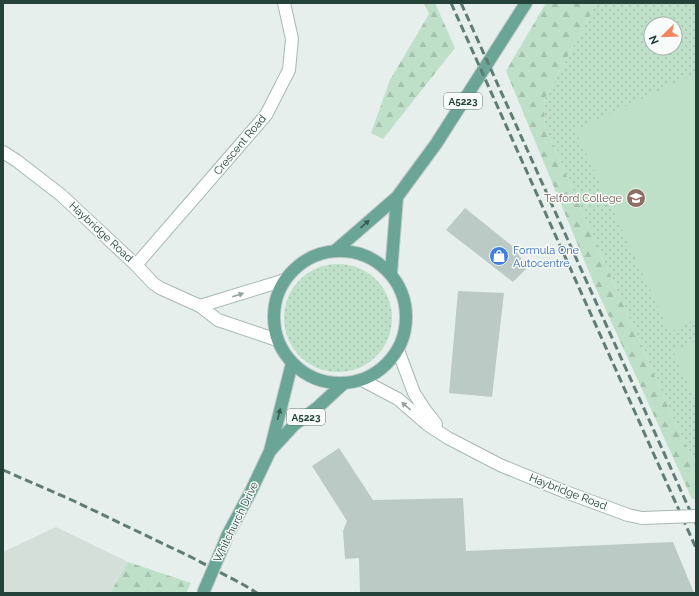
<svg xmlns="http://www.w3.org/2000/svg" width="699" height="596" font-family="Raleway,sans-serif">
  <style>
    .built { fill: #d4dfda }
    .grass { fill: url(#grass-dots); fill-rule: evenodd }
    .forest { fill: url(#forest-firs) }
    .garden { fill: #bfe0c8 }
    .building { fill: #bbcac4 }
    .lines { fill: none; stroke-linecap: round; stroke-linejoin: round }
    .minor-casing { stroke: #a8b8b2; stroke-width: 14 }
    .major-casing { stroke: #c2cac8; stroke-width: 14 }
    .minor { stroke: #fff; stroke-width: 12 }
    .major { stroke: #6aa596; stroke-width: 12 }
    .rail { stroke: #5f7d75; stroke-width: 3; stroke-dasharray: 8 4; stroke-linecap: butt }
    .minor-bridge-casing { stroke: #a8b8b2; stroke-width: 14; stroke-linecap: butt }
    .major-bridge-casing { stroke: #c2cac8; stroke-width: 14; stroke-linecap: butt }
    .minor-bridge { stroke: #fff; stroke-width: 12 }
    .major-bridge { stroke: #6aa596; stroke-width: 12 }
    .oneway { fill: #365b51 }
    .oneway2 { fill: #92a09c }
    .labels { text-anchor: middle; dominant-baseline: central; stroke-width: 3; stroke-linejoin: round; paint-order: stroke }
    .shield { fill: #f7fbf9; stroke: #637a73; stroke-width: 1 }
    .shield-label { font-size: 10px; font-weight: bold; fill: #24423a }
    .street-label { font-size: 11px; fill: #24423a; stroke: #f7fbf9 }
    .education-label { font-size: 11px; fill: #785e54; stroke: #f7fbf9; text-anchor: end }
    .shop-label { font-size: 11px; fill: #366cbe; stroke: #f7fbf9; text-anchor: start }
  </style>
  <defs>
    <pattern id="grass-dots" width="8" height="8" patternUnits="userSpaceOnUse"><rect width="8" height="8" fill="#bfe0c8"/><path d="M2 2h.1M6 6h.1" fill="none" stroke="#a4c1ad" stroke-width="1.8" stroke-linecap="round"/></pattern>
    <pattern id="forest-firs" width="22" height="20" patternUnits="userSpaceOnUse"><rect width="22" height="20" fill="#bfe0c8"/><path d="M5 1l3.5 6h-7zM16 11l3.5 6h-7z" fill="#a4c1ad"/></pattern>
  </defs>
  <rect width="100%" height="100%" fill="#e6efeb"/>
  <polygon class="built" points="56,527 128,562 110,593 3,593 3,552"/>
  <g class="grass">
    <path d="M597,3H696V464L680,433L545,127L544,100ZM651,24H675V48H651Z"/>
    <circle cx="338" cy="318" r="54"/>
  </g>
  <g class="forest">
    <polygon points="424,3 435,3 455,48 383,139 371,133 390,80 429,14"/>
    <polygon points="546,3 597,3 544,100 545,127 680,433 696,464 696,499 692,499 594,284 506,71"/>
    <polygon points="128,562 191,583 186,593 110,593"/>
  </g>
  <g class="garden">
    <polygon points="696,73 696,319 670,332 575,130"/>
    <polygon points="696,341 696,403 673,351"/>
  </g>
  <g class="building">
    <polygon points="465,208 511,245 528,267 513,282 446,230"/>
    <polygon points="458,291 504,293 492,397 449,393"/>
    <polygon points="339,448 373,500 463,498 466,551 673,542 694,593 360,593 359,558 345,559 343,531 347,521 312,466"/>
  </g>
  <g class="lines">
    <defs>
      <g id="minor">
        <polyline points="3,152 17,161 61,195 136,265 154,284 160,288 200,306 218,320 277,340"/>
        <polyline points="136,265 266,115 289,70 292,39 284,3"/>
        <polyline points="200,306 285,280"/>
        <polyline points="398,350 414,393 425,410 436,424"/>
        <polyline points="362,380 398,399 428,425 448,438 500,465 563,491 628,515 642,518"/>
      </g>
      <g id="major">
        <polyline points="336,250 397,197 436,144 526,3"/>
        <circle cx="340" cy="317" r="66"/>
        <polyline points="391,273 397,197"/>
        <polyline points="271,450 294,425 318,407 343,384"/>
        <polyline points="224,544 227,536 251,491 270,451 292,363"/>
      </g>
    </defs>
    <use href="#minor" class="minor-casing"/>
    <use href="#major" class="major-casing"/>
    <use href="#minor" class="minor"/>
    <use href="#major" class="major"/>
    <g class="rail">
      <polyline points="451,3 696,548"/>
      <polyline points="461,3 696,524"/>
      <polyline points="3,470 74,501 193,558 244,585 257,593"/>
    </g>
    <defs>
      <polyline id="minor-bridge" points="642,518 696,516"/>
      <polyline id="major-bridge" points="203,593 224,544"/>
    </defs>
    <use href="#minor-bridge" class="minor-bridge-casing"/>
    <use href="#major-bridge" class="major-bridge-casing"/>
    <use href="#minor-bridge" class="minor-bridge"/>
    <use href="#major-bridge" class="major-bridge"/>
  </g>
  <defs><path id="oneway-solid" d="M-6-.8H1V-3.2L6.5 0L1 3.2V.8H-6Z"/></defs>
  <g class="oneway">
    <use href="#oneway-solid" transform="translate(365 224) rotate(-41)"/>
    <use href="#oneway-solid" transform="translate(279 414) rotate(-76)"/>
  </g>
  <g class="oneway2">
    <use href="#oneway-solid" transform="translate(238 295) rotate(-17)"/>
    <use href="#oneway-solid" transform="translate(406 406) rotate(-139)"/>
  </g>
  <defs>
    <symbol id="university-disc" viewBox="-11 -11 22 22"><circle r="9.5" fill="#8d6e63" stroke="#f7fbf9"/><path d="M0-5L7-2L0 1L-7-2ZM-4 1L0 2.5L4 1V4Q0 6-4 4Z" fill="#fff"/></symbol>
    <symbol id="shop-disc" viewBox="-11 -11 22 22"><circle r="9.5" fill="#3f7fe0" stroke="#f7fbf9"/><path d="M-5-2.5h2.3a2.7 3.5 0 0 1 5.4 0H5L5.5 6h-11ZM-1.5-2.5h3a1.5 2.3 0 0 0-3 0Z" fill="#fff"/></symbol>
  </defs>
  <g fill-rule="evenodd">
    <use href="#university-disc" x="625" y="187" width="22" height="22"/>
    <use href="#shop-disc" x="488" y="245" width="22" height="22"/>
  </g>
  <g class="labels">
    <g class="shield">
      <rect x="444" y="93" width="38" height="16" rx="3"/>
      <rect x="287" y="409" width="38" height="16" rx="3"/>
    </g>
    <g class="shield-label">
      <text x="463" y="101">A5223</text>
      <text x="306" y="417">A5223</text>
    </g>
    <g class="street-label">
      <text transform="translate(240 145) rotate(-50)">Crescent Road</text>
      <text transform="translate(101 232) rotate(43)">Haybridge Road</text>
      <text transform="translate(568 492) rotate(21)">Haybridge Road</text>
      <text transform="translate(236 522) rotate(-64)">Whitchurch Drive</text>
    </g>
    <g class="education-label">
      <text x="622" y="198">Telford College</text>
    </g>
    <g class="shop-label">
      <text x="513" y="250">Formula One<tspan x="513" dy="13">Autocentre</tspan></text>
    </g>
  </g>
  <rect width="699" height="596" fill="none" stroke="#24423a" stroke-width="8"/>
  <g transform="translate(663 36) rotate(247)"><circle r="19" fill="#f7fbf9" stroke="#a3b1ad"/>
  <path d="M0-3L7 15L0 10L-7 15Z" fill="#f4845f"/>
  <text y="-6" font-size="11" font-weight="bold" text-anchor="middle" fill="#24423a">N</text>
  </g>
</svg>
